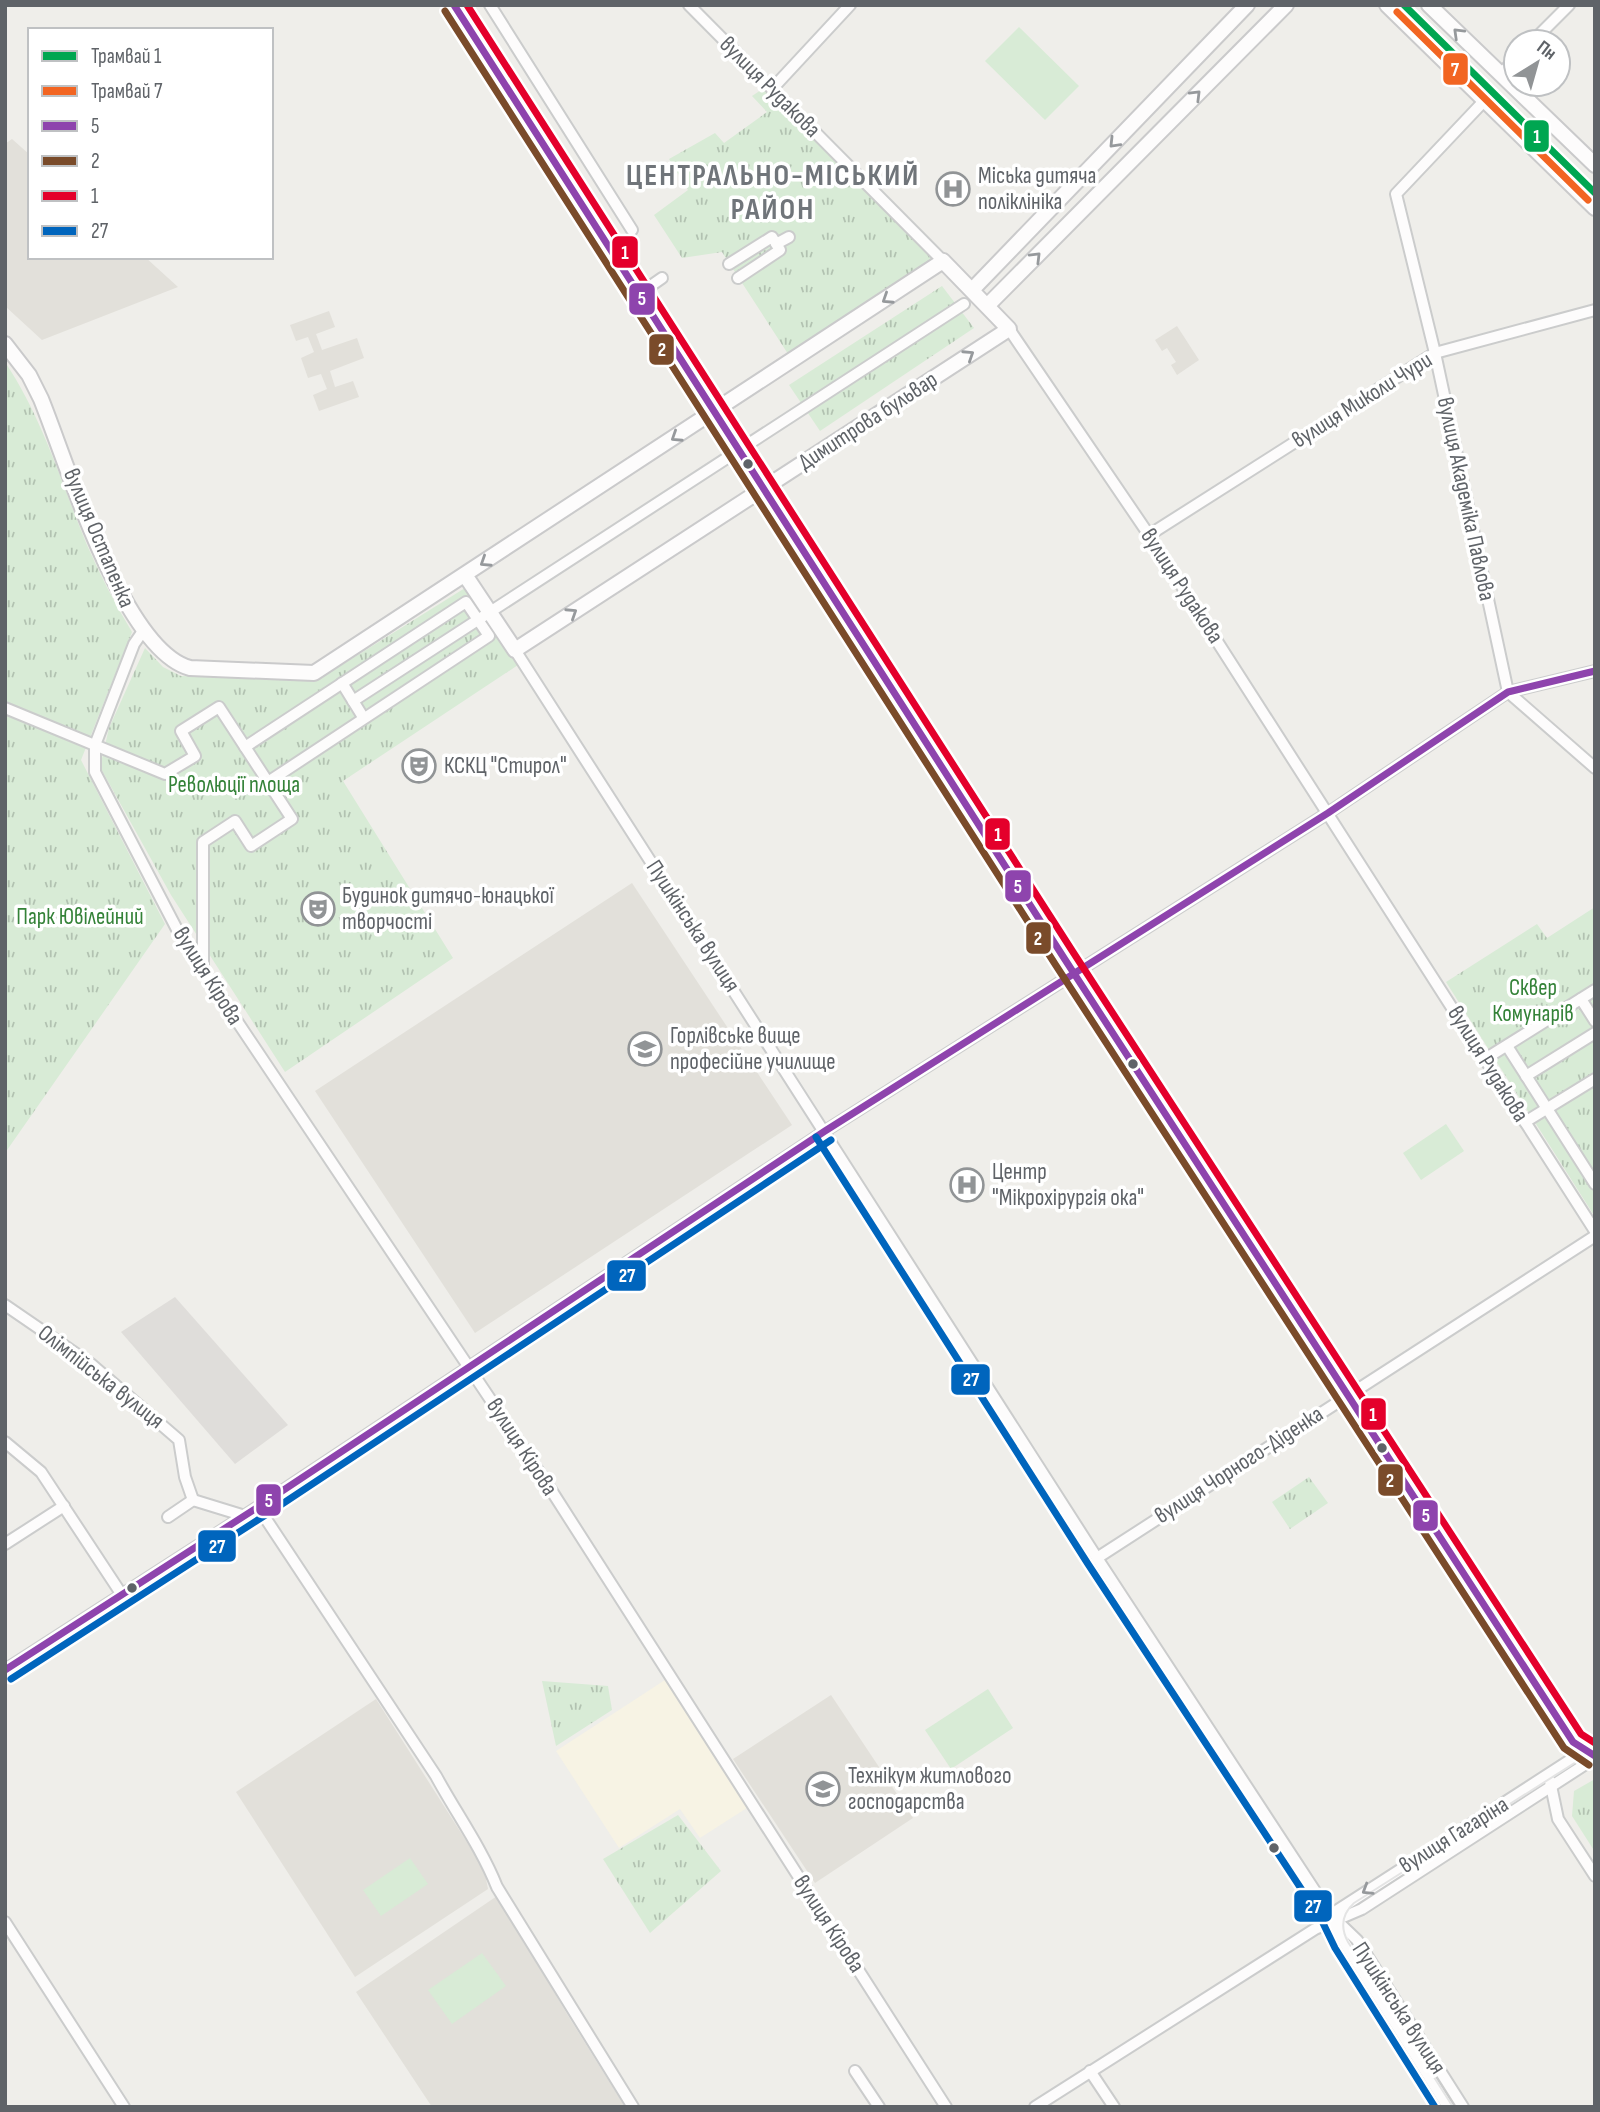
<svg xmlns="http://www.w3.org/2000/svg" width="1600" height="2112" font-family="'Sofia Sans Condensed',sans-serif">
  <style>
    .commercial { fill: #f7f3e4 }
    .industrial { fill: #dfddda }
    .education { fill: #e2e0da }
    .grass { fill: #d8ebd6 }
    .park { fill: url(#park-tufts) }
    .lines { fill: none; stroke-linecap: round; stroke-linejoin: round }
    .street-casing { stroke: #cbcccc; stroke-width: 14 }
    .secondary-casing { stroke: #cacacb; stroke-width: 18 }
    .street { stroke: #fdfcfc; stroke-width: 10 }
    .secondary { stroke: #fdfcfc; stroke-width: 14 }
    .tram { stroke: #e4e4e4; stroke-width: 2 }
    .bus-1-casing { stroke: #fff; stroke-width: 12 }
    .bus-2-casing { stroke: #fff; stroke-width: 12 }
    .bus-3-casing { stroke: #fff; stroke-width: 12 }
    .bus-4-casing { stroke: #fff; stroke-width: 12 }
    .bus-1 { stroke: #8e44ad; stroke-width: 7 }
    .bus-2 { stroke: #7a4b2a; stroke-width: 7 }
    .bus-3 { stroke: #e4002b; stroke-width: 7 }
    .bus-4 { stroke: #0065bd; stroke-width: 7 }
    .tram-1-casing { stroke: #fff; stroke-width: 12 }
    .tram-2-casing { stroke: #fff; stroke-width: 12 }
    .tram-1 { stroke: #00a651; stroke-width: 7 }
    .tram-2 { stroke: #f26522; stroke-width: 7 }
    .oneway { stroke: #96999c }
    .bus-dot { fill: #5f6368; stroke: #fff; stroke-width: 2.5 }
    .labels { text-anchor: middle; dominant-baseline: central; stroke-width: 7; stroke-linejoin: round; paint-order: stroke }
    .street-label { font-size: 23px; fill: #5f6368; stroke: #fff }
    .poi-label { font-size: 23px; fill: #5f6368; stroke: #fff; text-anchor: start }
    .park-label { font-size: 23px; fill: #348238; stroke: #fff }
    .district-label { font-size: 30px; font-weight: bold; letter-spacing: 2px; fill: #70757a; stroke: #fff }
    .line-badge { stroke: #fff; stroke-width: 2.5 }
    .badge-label { font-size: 19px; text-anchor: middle; font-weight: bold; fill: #fff }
  </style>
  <defs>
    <pattern id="park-tufts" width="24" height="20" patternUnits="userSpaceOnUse" patternTransform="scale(1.75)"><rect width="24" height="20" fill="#d8ebd6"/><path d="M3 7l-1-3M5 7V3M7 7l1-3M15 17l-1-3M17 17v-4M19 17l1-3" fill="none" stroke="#b2c2b1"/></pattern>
  </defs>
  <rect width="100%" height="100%" fill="#efeeea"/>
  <polygon class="commercial" points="668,1678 750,1806 700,1838 680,1809 619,1848 556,1751"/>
  <polygon class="industrial" points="175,1297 288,1425 235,1464 121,1332"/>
  <g class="education">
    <polygon points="12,139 30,155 30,257 145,257 178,287 42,340 5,306 5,144"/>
    <polygon points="329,311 335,327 316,334 322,350 357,338 364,358 330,371 335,387 353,381 359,397 319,411 313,395 327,389 321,374 308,378 301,358 314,352 308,337 296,341 290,325"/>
    <polygon points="1177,326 1199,360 1177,375 1171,365 1176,362 1167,348 1162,351 1155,340"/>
    <polygon points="632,883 792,1125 475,1333 315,1091"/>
    <polygon points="831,1695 913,1818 815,1883 733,1759"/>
    <polygon points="376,1699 484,1869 488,1889 355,1977 236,1792"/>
    <polygon points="497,1896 567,2014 625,2107 432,2107 356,1992"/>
  </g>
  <g class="grass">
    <polygon points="1019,27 1079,86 1045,120 985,61"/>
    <polygon points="1446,1124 1464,1151 1421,1180 1403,1153"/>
    <polygon points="988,1689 1013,1728 951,1769 925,1730"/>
    <polygon points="410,1858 428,1884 381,1916 363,1890"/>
    <polygon points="482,1953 506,1986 452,2024 428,1990"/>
  </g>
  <g class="park">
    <polygon points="770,84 943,257 790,357 722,252 682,258 654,215 688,190 669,159 715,133 724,143 767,112 752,96"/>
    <polygon points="942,286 974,328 820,431 789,385"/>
    <path d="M5,362C43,419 61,482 87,545C100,575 115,604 132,632L81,760L165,924L5,1153Z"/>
    <polygon points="465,588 518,665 343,781 453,958 285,1072 171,895 100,767 109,728 145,648 163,667 181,676 321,678"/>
    <polygon points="1595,907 1595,1217 1446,982 1537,924 1547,938"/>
    <polygon points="1309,1477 1328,1503 1290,1529 1272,1502"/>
    <polygon points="542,1681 608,1686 612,1710 556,1746"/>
    <polygon points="1595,1779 1595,1852 1572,1816 1574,1791"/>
    <polygon points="678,1815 721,1871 650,1933 603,1859"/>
  </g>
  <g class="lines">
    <defs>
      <g id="street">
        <polyline points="490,5 632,230"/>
        <polyline points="689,5 943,261"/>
        <polyline points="1532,42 1569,5"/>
        <polyline points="1500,75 1516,58"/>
        <polyline points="772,89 850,5"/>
        <polyline points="1485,100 1396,194 1435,353 1508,692 1595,768"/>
        <polyline points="776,244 789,237"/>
        <polyline points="729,264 772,237 780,250 738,278"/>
        <polyline points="639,294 662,278"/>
        <polyline points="1009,329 1149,535 1595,1231"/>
        <polyline points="1149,535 1435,353 1595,310"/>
        <polyline points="143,631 134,644 95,745 95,772 182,939 553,1493 946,2107"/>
        <polyline points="515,650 1097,1558 1330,1914 1344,1942 1448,2107"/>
        <polyline points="342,683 363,717"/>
        <polyline points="353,701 964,304"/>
        <polyline points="5,708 165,774 195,756 181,731 219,707 292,819 251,846 235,821 203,842 203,969"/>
        <polyline points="245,747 466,602 489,636 268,782"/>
        <polyline points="1581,999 1595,1021"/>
        <polyline points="1507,1046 1595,1184"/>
        <polyline points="1485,1059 1595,990"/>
        <polyline points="1526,1076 1595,1033"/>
        <polyline points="1525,1122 1595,1079"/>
        <polyline points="5,1305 91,1364 179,1440 185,1477 193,1500"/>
        <polyline points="5,1442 41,1472 122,1595"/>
        <path d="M258,1507L436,1776C456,1813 481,1847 497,1887L633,2107"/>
        <polyline points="168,1517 193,1500 245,1516"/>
        <polyline points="5,1544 64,1506"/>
        <polyline points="1097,1558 1595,1236"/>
        <polyline points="5,1670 258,1507 825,1131 1328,813 1508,692 1595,671"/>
        <polyline points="1550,1781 1558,1819 1595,1876"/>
        <polyline points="1327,1917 1592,1746"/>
        <polyline points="1334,1918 1357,1940 1463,2107"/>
        <polyline points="5,1922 124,2107"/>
        <polyline points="855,2071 879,2107"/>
        <polyline points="1090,2071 1114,2107"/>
        <polyline points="1035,2107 1315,1929 1362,1909 1595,1758"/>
      </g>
      <g id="secondary">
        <polyline points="454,5 1064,958 1573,1742 1595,1756"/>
        <polyline points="1387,5 1595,208"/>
        <polyline points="1429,5 1595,165"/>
        <polyline points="972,290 1247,5"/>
        <polyline points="988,305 1286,5"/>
        <path d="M5,344L29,375L41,399C67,463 123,650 190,668L314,673L943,261L1009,329L515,650L465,575"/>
      </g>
    </defs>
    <use href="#street" class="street-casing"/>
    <use href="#secondary" class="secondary-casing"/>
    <use href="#street" class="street"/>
    <use href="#secondary" class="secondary"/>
    <path class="tram" d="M1453,2107L1348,1942C1340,1927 1342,1914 1354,1903L1595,1750"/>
    <defs>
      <g id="bus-1">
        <polyline points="454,5 1064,958 1573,1742 1595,1756"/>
        <polyline points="5,1670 258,1507 825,1131 1328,813 1508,692 1595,671"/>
      </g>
      <polyline id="bus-2" points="445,11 1055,964 1564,1748 1589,1765"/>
      <polyline id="bus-3" points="467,5 1073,952 1581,1734 1595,1743"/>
      <g id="bus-4">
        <polyline points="816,1137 1088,1564 1321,1919 1335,1948 1435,2107"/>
        <polyline points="11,1679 264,1516 831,1140"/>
      </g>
    </defs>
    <use href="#bus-1" class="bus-1-casing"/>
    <use href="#bus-2" class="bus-2-casing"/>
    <use href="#bus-3" class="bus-3-casing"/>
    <use href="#bus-4" class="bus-4-casing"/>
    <use href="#bus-1" class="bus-1"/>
    <use href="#bus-2" class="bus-2"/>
    <use href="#bus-3" class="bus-3"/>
    <use href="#bus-4" class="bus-4"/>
    <defs>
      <polyline id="tram-1" points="1404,5 1595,193"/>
      <polyline id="tram-2" points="1397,12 1588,200"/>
    </defs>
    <use href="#tram-1" class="tram-1-casing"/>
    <use href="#tram-2" class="tram-2-casing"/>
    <use href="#tram-1" class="tram-1"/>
    <use href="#tram-2" class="tram-2"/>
  </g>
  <defs><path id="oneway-chevron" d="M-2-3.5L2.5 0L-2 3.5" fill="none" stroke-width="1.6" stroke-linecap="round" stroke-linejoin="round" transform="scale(1.75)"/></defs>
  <g class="oneway">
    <use href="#oneway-chevron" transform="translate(1458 33) rotate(-136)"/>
    <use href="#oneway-chevron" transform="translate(1196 95) rotate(-45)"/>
    <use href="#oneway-chevron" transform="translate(1114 143) rotate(134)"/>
    <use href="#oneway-chevron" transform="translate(1036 257) rotate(-45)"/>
    <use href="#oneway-chevron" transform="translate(887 299) rotate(147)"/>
    <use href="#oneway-chevron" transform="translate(969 355) rotate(-33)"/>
    <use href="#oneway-chevron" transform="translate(676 437) rotate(147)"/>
    <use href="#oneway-chevron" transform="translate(485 562) rotate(147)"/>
    <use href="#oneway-chevron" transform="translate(572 613) rotate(-33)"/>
    <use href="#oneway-chevron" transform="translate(1367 1890) rotate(148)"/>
  </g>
  <defs>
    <symbol id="hospital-ring" viewBox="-11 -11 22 22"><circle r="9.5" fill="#fff" stroke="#919496" stroke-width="1.5"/><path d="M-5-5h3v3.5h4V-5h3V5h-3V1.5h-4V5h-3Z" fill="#919496"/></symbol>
    <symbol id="theatre-ring" viewBox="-11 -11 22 22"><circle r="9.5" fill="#fff" stroke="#919496" stroke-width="1.5"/><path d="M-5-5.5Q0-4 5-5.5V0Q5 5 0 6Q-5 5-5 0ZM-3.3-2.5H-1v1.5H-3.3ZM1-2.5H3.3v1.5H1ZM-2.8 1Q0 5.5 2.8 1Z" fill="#919496"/></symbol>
    <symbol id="university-ring" viewBox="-11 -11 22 22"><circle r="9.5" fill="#fff" stroke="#919496" stroke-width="1.5"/><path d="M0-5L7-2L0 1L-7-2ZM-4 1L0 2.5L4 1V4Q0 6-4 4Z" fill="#919496"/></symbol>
  </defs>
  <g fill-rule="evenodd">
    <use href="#hospital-ring" x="934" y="170" width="38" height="38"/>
    <use href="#theatre-ring" x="400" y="747" width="38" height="38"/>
    <use href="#theatre-ring" x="299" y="890" width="38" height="38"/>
    <use href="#university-ring" x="626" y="1030" width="38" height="38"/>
    <use href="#hospital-ring" x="948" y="1166" width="38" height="38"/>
    <use href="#university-ring" x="804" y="1770" width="38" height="38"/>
  </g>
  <g class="bus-dot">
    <circle cx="748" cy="464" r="6"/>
    <circle cx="1133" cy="1064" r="6"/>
    <circle cx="1382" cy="1448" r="6"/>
    <circle cx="132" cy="1588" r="6"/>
    <circle cx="1274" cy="1848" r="6"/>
  </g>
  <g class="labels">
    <g class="street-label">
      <text transform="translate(770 87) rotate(45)">вулиця Рудакова</text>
      <text transform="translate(1362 400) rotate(-32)">вулиця Миколи Чури</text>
      <text transform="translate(868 421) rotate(-33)">Димитрова бульвар</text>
      <text transform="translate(1466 499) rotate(78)">вулиця Академіка Павлова</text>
      <text transform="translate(99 538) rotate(67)">вулиця Остапенка</text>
      <text transform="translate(1182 586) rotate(57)">вулиця Рудакова</text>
      <text transform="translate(693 926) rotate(57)">Пушкінська вулиця</text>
      <text transform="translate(208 976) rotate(58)">вулиця Кірова</text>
      <text transform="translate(1488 1064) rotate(58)">вулиця Рудакова</text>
      <text transform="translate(101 1377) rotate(38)">Олімпійська вулиця</text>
      <text transform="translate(522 1447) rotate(57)">вулиця Кірова</text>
      <text transform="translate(1239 1465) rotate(-33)">вулиця Чорного-Діденка</text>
      <text transform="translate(1454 1835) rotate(-32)">вулиця Гагаріна</text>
      <text transform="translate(829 1924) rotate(57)">вулиця Кірова</text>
      <text transform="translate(1399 2008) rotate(57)">Пушкінська вулиця</text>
    </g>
    <g class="poi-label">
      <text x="978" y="176">Міська дитяча<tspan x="978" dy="26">поліклініка</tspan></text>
      <text x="444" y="766">КСКЦ "Стирол"</text>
      <text x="342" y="896">Будинок дитячо-юнацької<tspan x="342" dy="26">творчості</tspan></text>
      <text x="670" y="1036">Горлівське вище<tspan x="670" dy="26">професійне училище</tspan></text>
      <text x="992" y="1172">Центр<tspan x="992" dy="26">"Мікрохірургія ока"</tspan></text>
      <text x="848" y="1776">Технікум житлового<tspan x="848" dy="26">господарства</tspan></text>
    </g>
    <g class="park-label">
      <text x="234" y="785">Революції площа</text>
      <text x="80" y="917">Парк Ювілейний</text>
      <text x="1533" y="988">Сквер<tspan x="1533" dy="26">Комунарів</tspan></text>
    </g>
    <g class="district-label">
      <text x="773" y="176">ЦЕНТРАЛЬНО-МІСЬКИЙ<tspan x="773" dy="34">РАЙОН</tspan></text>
    </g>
  </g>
  <g class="line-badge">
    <rect x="1442" y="52" width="27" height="34" rx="7" fill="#f26522"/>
    <rect x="1523" y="119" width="27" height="34" rx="7" fill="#00a651"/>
    <rect x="611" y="235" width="28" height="34" rx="7" fill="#e4002b"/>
    <rect x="628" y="282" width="28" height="34" rx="7" fill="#8e44ad"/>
    <rect x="648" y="333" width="27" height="33" rx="7" fill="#7a4b2a"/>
    <rect x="984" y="817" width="27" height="34" rx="7" fill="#e4002b"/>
    <rect x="1004" y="869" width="28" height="34" rx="7" fill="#8e44ad"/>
    <rect x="1025" y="921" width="27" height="34" rx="7" fill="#7a4b2a"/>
    <rect x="606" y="1259" width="41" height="33" rx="7" fill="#0065bd"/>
    <rect x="950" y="1363" width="41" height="33" rx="7" fill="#0065bd"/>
    <rect x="1360" y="1397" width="27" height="34" rx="7" fill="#e4002b"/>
    <rect x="1377" y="1463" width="27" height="34" rx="7" fill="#7a4b2a"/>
    <rect x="255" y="1483" width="27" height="34" rx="7" fill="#8e44ad"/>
    <rect x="1412" y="1499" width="27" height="33" rx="7" fill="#8e44ad"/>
    <rect x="197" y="1529" width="40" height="34" rx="7" fill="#0065bd"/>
    <rect x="1293" y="1889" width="40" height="34" rx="7" fill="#0065bd"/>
  </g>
  <g class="badge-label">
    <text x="1455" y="76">7</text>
    <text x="1537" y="143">1</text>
    <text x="625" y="259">1</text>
    <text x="642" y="305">5</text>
    <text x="662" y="356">2</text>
    <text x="998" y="841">1</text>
    <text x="1018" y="893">5</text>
    <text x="1038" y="945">2</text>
    <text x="627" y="1282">27</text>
    <text x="971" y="1386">27</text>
    <text x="1373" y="1421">1</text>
    <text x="1390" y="1487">2</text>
    <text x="269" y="1507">5</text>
    <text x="1426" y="1522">5</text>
    <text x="217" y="1553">27</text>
    <text x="1313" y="1913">27</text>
  </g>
  <rect width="1600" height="2112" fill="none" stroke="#5f6368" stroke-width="14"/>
  <rect x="28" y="28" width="245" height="231" fill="#ffffff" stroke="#bfc1c3" stroke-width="2"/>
  <rect x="42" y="51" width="35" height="10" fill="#00a651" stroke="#bfc1c3" stroke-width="2"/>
  <text x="91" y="63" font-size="21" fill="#5f6368">Трамвай 1</text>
  <rect x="42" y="86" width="35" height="10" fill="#f26522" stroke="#bfc1c3" stroke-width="2"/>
  <text x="91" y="98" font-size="21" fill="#5f6368">Трамвай 7</text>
  <rect x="42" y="121" width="35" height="10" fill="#8e44ad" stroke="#bfc1c3" stroke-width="2"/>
  <text x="91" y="133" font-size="21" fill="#5f6368">5</text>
  <rect x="42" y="156" width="35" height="10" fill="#7a4b2a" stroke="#bfc1c3" stroke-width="2"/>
  <text x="91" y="168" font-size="21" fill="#5f6368">2</text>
  <rect x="42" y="191" width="35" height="10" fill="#e4002b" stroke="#bfc1c3" stroke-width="2"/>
  <text x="91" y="203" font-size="21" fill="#5f6368">1</text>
  <rect x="42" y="226" width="35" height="10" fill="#0065bd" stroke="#bfc1c3" stroke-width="2"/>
  <text x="91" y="238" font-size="21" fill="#5f6368">27</text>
  <g transform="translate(1537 63) rotate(37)"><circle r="33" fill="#ffffff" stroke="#bfc1c3" stroke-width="2"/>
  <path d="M0-5L12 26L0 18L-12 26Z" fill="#919496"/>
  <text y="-10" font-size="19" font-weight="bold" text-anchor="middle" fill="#5f6368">Пн</text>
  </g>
</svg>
